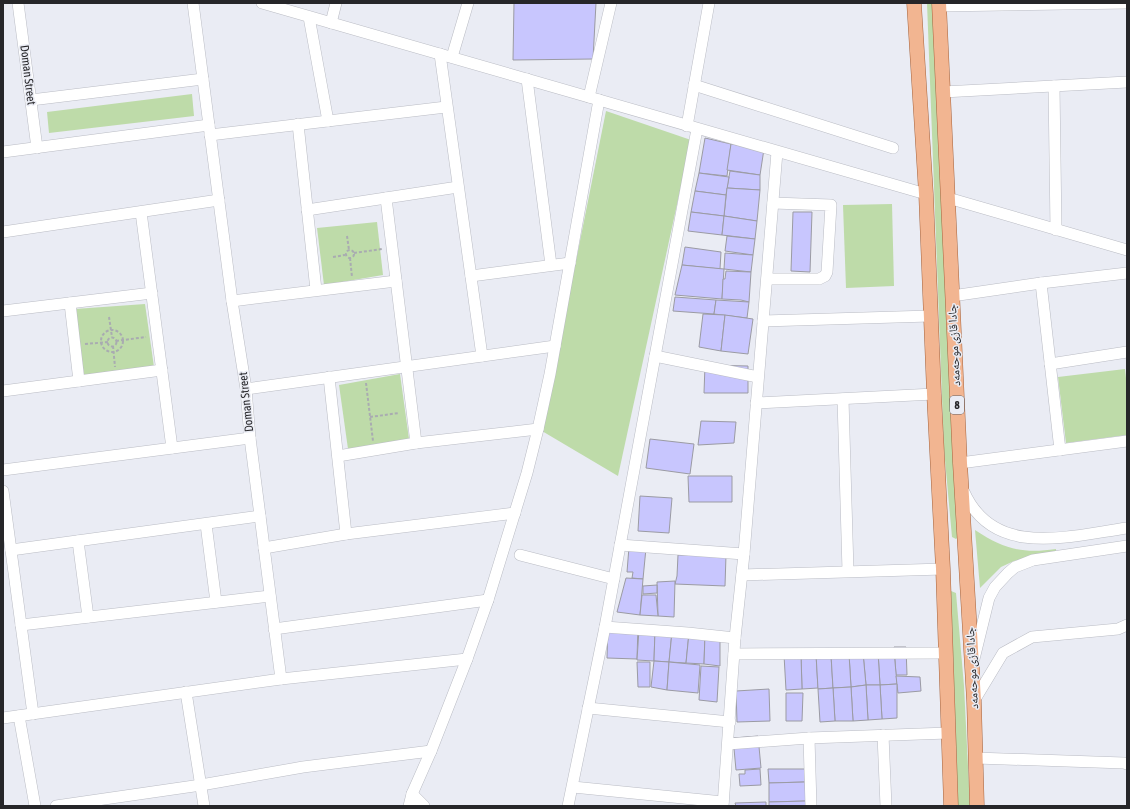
<svg xmlns="http://www.w3.org/2000/svg" width="1130" height="809" font-family="'Asap Condensed','Noto Naskh Arabic',sans-serif">
  <style>
    .green { fill: #bedba9 }
    .building { fill: #c8c6fe; stroke: #9b9ba3 }
    .lines { fill: none; stroke-linecap: round; stroke-linejoin: round }
    .minor-casing { stroke: #babcc4; stroke-width: 12 }
    .major-casing { stroke: #a5633d; stroke-width: 15 }
    .path { stroke: #a9abb1; stroke-width: 2; stroke-dasharray: 3 2; stroke-linecap: butt }
    .minor { stroke: #fff; stroke-width: 11 }
    .major { stroke: #f2b591; stroke-width: 14 }
    .labels { text-anchor: middle; dominant-baseline: central; stroke-width: 3; stroke-linejoin: round; paint-order: stroke }
    .shield { fill: #eaecf4; stroke: #616166; stroke-width: 1 }
    .shield-label { font-size: 11px; font-weight: bold; fill: #262629 }
    .street-label { font-size: 12px; fill: #262629; stroke: #eaecf4 }
  </style>
  <rect width="100%" height="100%" fill="#eaecf4"/>
  <g class="green">
    <polygon points="927,3 936,3 958,537 956,539 952,537 944,449"/>
    <polygon points="192,94 194,116 49,133 47,112"/>
    <polygon points="606,111 691,140 618,476 542,431"/>
    <polygon points="892,204 894,286 846,288 843,205"/>
    <polygon points="377,222 383,275 324,285 317,228"/>
    <polygon points="145,304 154,367 84,375 75,309"/>
    <polygon points="1125,369 1127,387 1127,435 1066,443 1058,377"/>
    <polygon points="400,374 409,439 348,449 339,385"/>
    <path d="M975,530C1004,549 1022,554 1056,549V552L1014,561L1001,567L980,588Z"/>
    <polygon points="951,591 956,593 964,686 970,806 958,806"/>
  </g>
  <g class="building">
    <circle cx="571" cy="24" r="23"/>
    <polygon points="514,3 596,3 593,59 513,60"/>
    <polygon points="705,138 731,144 727,176 699,173"/>
    <polygon points="731,144 764,149 760,175 727,170"/>
    <polygon points="730,171 760,175 760,190 727,188"/>
    <polygon points="699,173 729,177 726,195 695,191"/>
    <polygon points="727,188 760,190 757,221 724,216"/>
    <polygon points="695,191 726,195 724,216 691,212"/>
    <polygon points="691,212 724,216 722,235 688,231"/>
    <polygon points="793,212 812,212 810,272 791,271"/>
    <polygon points="724,216 757,221 755,239 722,235"/>
    <polygon points="727,236 755,239 753,255 725,251"/>
    <polygon points="685,247 721,252 720,269 682,265"/>
    <polygon points="725,253 753,255 751,272 724,269"/>
    <polygon points="682,265 724,269 722,299 675,295"/>
    <polygon points="726,271 751,272 749,302 741,300 722,299 723,279 725,279"/>
    <polygon points="675,297 716,300 714,314 673,311"/>
    <polygon points="716,300 749,302 747,318 714,314"/>
    <polygon points="703,314 725,315 721,351 699,347"/>
    <polygon points="725,315 753,319 748,354 721,351"/>
    <polygon points="705,365 748,366 748,393 704,393"/>
    <polygon points="701,421 736,422 734,443 698,445"/>
    <polygon points="650,439 694,444 690,474 646,468"/>
    <polygon points="688,476 732,476 732,502 689,502"/>
    <polygon points="640,496 672,498 669,533 638,531"/>
    <polygon points="629,547 646,548 643,579 632,578 633,572 627,572"/>
    <polygon points="678,555 726,555 725,586 675,584 677,576"/>
    <polygon points="626,578 643,579 640,615 617,612"/>
    <polygon points="675,581 674,617 658,616 657,582"/>
    <polygon points="657,585 657,593 643,594 643,586"/>
    <polygon points="642,595 656,595 658,616 640,615"/>
    <polygon points="608,625 638,626 637,659 607,658"/>
    <polygon points="639,629 655,630 654,661 637,660"/>
    <polygon points="655,630 672,632 669,662 654,661"/>
    <polygon points="672,632 689,633 686,663 669,662"/>
    <polygon points="689,633 705,634 704,664 686,663"/>
    <polygon points="720,633 720,666 704,664 705,634"/>
    <polygon points="894,647 906,647 907,675 896,675"/>
    <polygon points="894,651 897,684 880,685 878,652"/>
    <polygon points="878,652 880,685 866,685 863,653"/>
    <polygon points="863,653 866,685 851,687 849,654"/>
    <polygon points="816,654 818,688 802,689 801,655"/>
    <polygon points="816,654 831,655 833,688 818,689"/>
    <polygon points="849,654 851,687 833,688 831,655"/>
    <polygon points="784,655 801,655 802,689 786,690"/>
    <polygon points="654,661 669,662 667,690 651,687"/>
    <polygon points="637,662 650,662 650,687 638,687"/>
    <polygon points="669,662 700,665 698,693 667,690"/>
    <polygon points="701,666 719,667 717,702 699,700"/>
    <polygon points="896,676 920,677 921,691 898,693"/>
    <polygon points="897,684 897,718 882,719 880,685"/>
    <polygon points="866,685 880,685 882,719 868,720"/>
    <polygon points="866,685 868,720 853,721 851,687"/>
    <polygon points="851,687 853,721 835,721 833,688"/>
    <polygon points="833,688 835,721 820,722 818,689"/>
    <polygon points="769,689 770,721 737,722 736,691"/>
    <polygon points="786,693 803,693 802,721 786,721"/>
    <polygon points="758,736 761,768 736,770 733,738"/>
    <polygon points="760,769 761,785 740,786 739,774 745,774 745,770"/>
    <polygon points="768,769 805,769 805,782 769,783"/>
    <polygon points="805,782 806,801 769,802 769,783"/>
    <polygon points="806,801 806,806 769,806 769,802"/>
    <polygon points="766,802 766,806 736,806 735,803"/>
  </g>
  <g class="lines">
    <defs>
      <g id="minor">
        <polyline points="18,3 37,148"/>
        <polyline points="193,3 232,301 246,389 250,438 281,679"/>
        <polyline points="262,3 926,194"/>
        <polyline points="940,6 1127,3"/>
        <polyline points="309,17 328,121"/>
        <polyline points="331,23 336,3"/>
        <polyline points="440,54 482,356"/>
        <polyline points="452,57 468,3"/>
        <polyline points="527,79 551,265"/>
        <polyline points="694,85 893,148"/>
        <polyline points="1054,86 1056,230"/>
        <polyline points="943,92 1127,82"/>
        <polyline points="589,97 611,3"/>
        <polyline points="31,100 203,79"/>
        <polyline points="298,124 316,290"/>
        <polyline points="687,126 709,3"/>
        <polyline points="210,135 446,107"/>
        <polyline points="3,152 209,125"/>
        <polyline points="386,198 416,443"/>
        <polyline points="948,198 1127,250"/>
        <polyline points="307,210 458,187"/>
        <polyline points="141,212 172,448"/>
        <polyline points="3,232 219,200"/>
        <polyline points="471,276 570,263"/>
        <polyline points="767,279 819,279 825,276 827,272 831,205 773,203"/>
        <polyline points="1041,283 1060,450"/>
        <polyline points="952,296 1041,283 1127,273"/>
        <polyline points="232,301 396,281"/>
        <polyline points="70,303 79,381"/>
        <polyline points="3,311 152,293"/>
        <polyline points="763,321 930,316"/>
        <polyline points="655,356 758,377"/>
        <polyline points="1050,364 1127,352"/>
        <polyline points="329,377 346,534"/>
        <polyline points="246,389 555,346"/>
        <polyline points="3,391 162,370"/>
        <polyline points="843,399 848,571"/>
        <polyline points="756,403 934,394"/>
        <polyline points="338,456 416,443 538,429"/>
        <polyline points="960,463 1127,441"/>
        <polyline points="3,470 250,438"/>
        <polyline points="3,491 33,714"/>
        <path d="M964,492C994,559 1069,536 1127,528"/>
        <polyline points="206,524 216,602"/>
        <polyline points="78,541 88,617"/>
        <polyline points="620,545 744,554"/>
        <polyline points="264,548 346,534 515,513"/>
        <polyline points="11,550 260,516"/>
        <polyline points="520,555 614,579"/>
        <polyline points="742,575 943,569"/>
        <polyline points="21,625 270,596"/>
        <polyline points="605,627 688,633 735,638"/>
        <polyline points="274,629 488,600"/>
        <polyline points="734,654 945,653"/>
        <polyline points="974,659 989,598 995,587 1008,573 1015,567 1033,560 1127,546"/>
        <polyline points="186,692 204,806"/>
        <polyline points="974,701 1003,653 1032,637 1118,629 1127,625"/>
        <polyline points="588,708 730,722"/>
        <polyline points="19,716 35,806"/>
        <polyline points="3,718 281,679 467,659"/>
        <polyline points="883,735 886,806"/>
        <polyline points="809,738 811,806"/>
        <polyline points="728,744 809,738 948,733"/>
        <polyline points="976,758 1124,763 1127,764"/>
        <polyline points="573,787 723,802"/>
        <polyline points="412,794 424,806"/>
        <polyline points="56,806 201,785 303,767 431,751"/>
        <polyline points="409,806 412,794 431,751 467,659 488,600 527,473 538,429 550,374 599,100"/>
        <polyline points="568,806 605,627 697,129"/>
        <polyline points="723,806 735,638 744,554 777,152"/>
      </g>
      <g id="major">
        <polyline points="914,3 926,194 934,394 943,569 951,806"/>
        <polyline points="939,3 960,463 974,701 977,806"/>
      </g>
    </defs>
    <use href="#minor" class="minor-casing"/>
    <use href="#major" class="major-casing"/>
    <g class="path">
      <polyline points="347,236 349,250"/>
      <circle cx="350" cy="254" r="4"/>
      <polyline points="354,253 382,249"/>
      <polyline points="333,257 345,255"/>
      <polyline points="350,258 352,277"/>
      <polyline points="109,317 112,337"/>
      <circle cx="112" cy="341" r="11"/>
      <circle cx="112" cy="342" r="4.5"/>
      <polyline points="116,341 146,337"/>
      <polyline points="85,344 108,342"/>
      <polyline points="113,346 115,367"/>
      <polyline points="366,383 373,441"/>
      <polyline points="370,417 399,413"/>
    </g>
    <use href="#minor" class="minor"/>
    <use href="#major" class="major"/>
  </g>
  <g class="labels">
    <rect class="shield" x="950" y="396" width="14" height="18" rx="3"/>
    <g class="shield-label">
      <text x="957" y="405">8</text>
    </g>
    <g class="street-label">
      <text transform="translate(28 75) rotate(83)">Doman Street</text>
      <text transform="translate(954 345) rotate(-93)">جادا قازی موحەمەد</text>
      <text transform="translate(246 402) rotate(-96)">Doman Street</text>
      <text transform="translate(972 668) rotate(-93)">جادا قازی موحەمەد</text>
    </g>
  </g>
  <rect width="1130" height="809" fill="none" stroke="#262629" stroke-width="8"/>
</svg>
